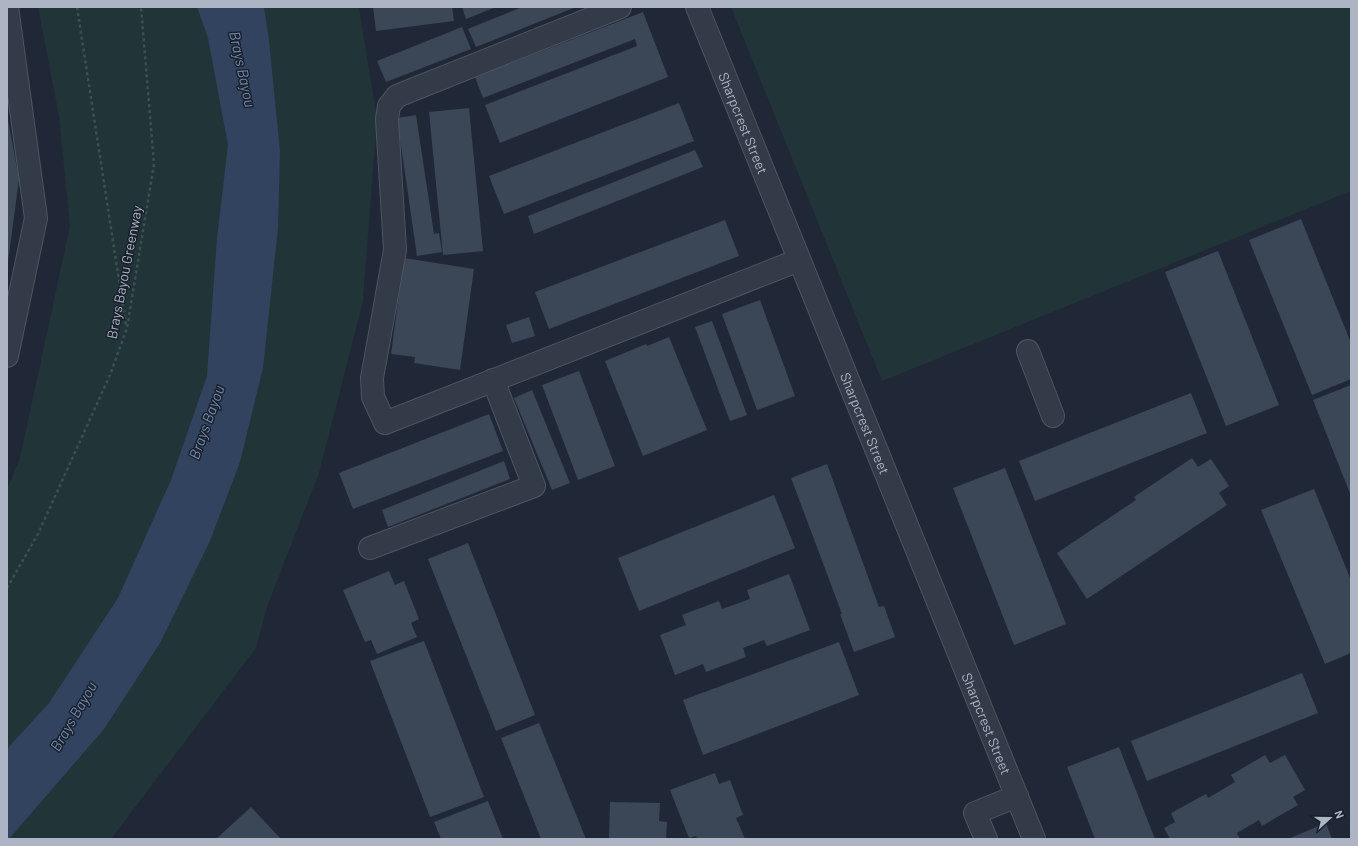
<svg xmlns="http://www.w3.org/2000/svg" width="1358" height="846" font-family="Barlow,sans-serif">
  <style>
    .green { fill: #213438 }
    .water { fill: #32435f }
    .building { fill: #3b4657 }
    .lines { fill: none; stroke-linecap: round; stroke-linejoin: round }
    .minor-casing { stroke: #4d5562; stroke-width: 24 }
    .path { stroke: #3c5053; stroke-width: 2.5; stroke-dasharray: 3 3; stroke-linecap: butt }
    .minor { stroke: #333a48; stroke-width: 22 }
    .labels { text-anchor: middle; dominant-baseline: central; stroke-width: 3; stroke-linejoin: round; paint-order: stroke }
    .street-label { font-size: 14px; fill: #adb5c4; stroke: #19202c }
    .water-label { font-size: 15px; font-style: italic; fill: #748aad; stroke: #19202c }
  </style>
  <rect width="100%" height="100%" fill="#202837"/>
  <g class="green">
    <polygon points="38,7 359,7 377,119 363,301 319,473 267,607 256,648 111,839 7,839 7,489 20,458 70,226 59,116"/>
    <polygon points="731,7 1351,7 1351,191 882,381"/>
  </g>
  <polygon class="water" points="197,7 264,7 269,41 280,151 278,228 263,368 240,462 210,541 160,643 104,729 9,839 7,839 7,749 49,703 118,598 171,480 207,376 217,238 228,145 208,38"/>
  <g class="building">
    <polygon points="373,7 452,7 454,21 376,31"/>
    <polygon points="462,7 496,7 466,19"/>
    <polygon points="522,7 576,7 476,47 468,29"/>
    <polygon points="643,12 668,77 500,143 485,105 637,46 635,39 483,98 475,77"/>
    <polygon points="462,27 471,49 386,82 377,61"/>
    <polygon points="679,103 694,141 504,214 489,176"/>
    <polygon points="469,108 483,251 443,255 429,112"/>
    <polygon points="7,114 19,179 8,262 7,262"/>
    <polygon points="416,115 434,234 439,233 442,252 417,256 397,118"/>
    <polygon points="695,150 703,167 534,234 528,216"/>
    <polygon points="1301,219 1351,343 1351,379 1312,395 1249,240"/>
    <polygon points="725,220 739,256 549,329 535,292"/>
    <polygon points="1218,251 1279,405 1226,426 1165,272"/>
    <polygon points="404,258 474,269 460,370 414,363 415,357 391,354"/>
    <polygon points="760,300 795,396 757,410 722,314"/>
    <polygon points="529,317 535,336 512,343 506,325"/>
    <polygon points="712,321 747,415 730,421 695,327"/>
    <polygon points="669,337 707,430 643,456 605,361 646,344 647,346"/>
    <polygon points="579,371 615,466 578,480 542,385"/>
    <polygon points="1351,385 1351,496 1313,400"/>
    <polygon points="532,390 570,483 552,490 514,398"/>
    <polygon points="1191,393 1207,433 1035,501 1019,461"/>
    <polygon points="489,414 503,451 353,509 339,473"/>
    <polygon points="1192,458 1198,467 1211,459 1229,486 1219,493 1227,505 1087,599 1057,553 1136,500 1134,497"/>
    <polygon points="504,461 510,479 388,527 382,510"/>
    <polygon points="827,464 879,607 884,606 895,637 854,652 840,614 842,614 791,478"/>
    <polygon points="1005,468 1066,624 1014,645 953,488"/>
    <polygon points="1314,489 1351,580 1351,653 1325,664 1261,510"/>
    <polygon points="774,495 795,548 639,611 618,558"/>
    <polygon points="468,543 535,715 496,731 428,559"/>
    <polygon points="389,571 395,585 404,581 419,619 411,623 417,637 377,654 371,640 365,642 343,590"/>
    <polygon points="789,574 810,630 767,646 764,640 743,648 746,657 706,672 703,664 675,675 660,635 686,625 682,615 719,601 722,609 750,599 747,590"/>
    <polygon points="424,641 484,797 430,817 370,661"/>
    <polygon points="839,642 859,695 703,755 683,700"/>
    <polygon points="1302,673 1318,713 1147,781 1131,741"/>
    <polygon points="539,723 586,839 541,839 501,738"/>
    <polygon points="1119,747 1155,839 1095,839 1067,767"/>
    <polygon points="1265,755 1270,763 1285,755 1305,790 1293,797 1298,805 1262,826 1259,820 1237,833 1240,839 1170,839 1164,828 1175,822 1171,813 1206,794 1208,798 1235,782 1231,775"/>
    <polygon points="715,773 719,784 730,780 743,815 736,818 745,839 697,839 696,836 689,838 670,790"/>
    <polygon points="488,801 503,839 441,839 434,822"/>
    <polygon points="610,802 660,803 659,821 667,822 666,839 609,839"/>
    <polygon points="251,807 281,839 216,839"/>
    <polygon points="1326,823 1332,839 1288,839"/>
  </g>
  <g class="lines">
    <defs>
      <g id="minor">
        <polyline points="620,7 397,96 389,106 387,119 395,250 372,378 373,397 385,423 799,260"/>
        <path id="s1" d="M697,7L1034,839"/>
        <polyline points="1028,351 1053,416"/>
        <polyline points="7,356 36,218 7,7"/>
        <polyline points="370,548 534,486 493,380"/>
        <polyline points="986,839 975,813 1017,796"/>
      </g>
    </defs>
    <use href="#minor" class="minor-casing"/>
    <g class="path">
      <polyline points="77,7 126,326"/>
      <polyline points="7,588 38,534 110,375 127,328 154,164 141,7"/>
    </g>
    <use href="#minor" class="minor"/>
  </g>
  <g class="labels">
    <g class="street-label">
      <text stroke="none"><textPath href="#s1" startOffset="125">Sharpcrest Street</textPath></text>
      <text transform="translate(124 272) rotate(-79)">Brays Bayou Greenway</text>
      <text stroke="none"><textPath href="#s1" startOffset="449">Sharpcrest Street</textPath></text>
      <text stroke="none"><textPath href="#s1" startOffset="773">Sharpcrest Street</textPath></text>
    </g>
    <g class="water-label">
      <text transform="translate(243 69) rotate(78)">Brays Bayou</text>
      <text transform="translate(206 422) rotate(-70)">Brays Bayou</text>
      <text transform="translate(73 716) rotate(-60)">Brays Bayou</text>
    </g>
  </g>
  <rect width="1358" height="846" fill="none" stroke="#adb5c4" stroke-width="16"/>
  <g transform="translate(1330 818) rotate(69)" stroke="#19202c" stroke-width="3" paint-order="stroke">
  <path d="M0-3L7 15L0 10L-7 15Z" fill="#adb5c4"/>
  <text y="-6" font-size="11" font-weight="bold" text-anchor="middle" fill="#adb5c4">N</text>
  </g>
</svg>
